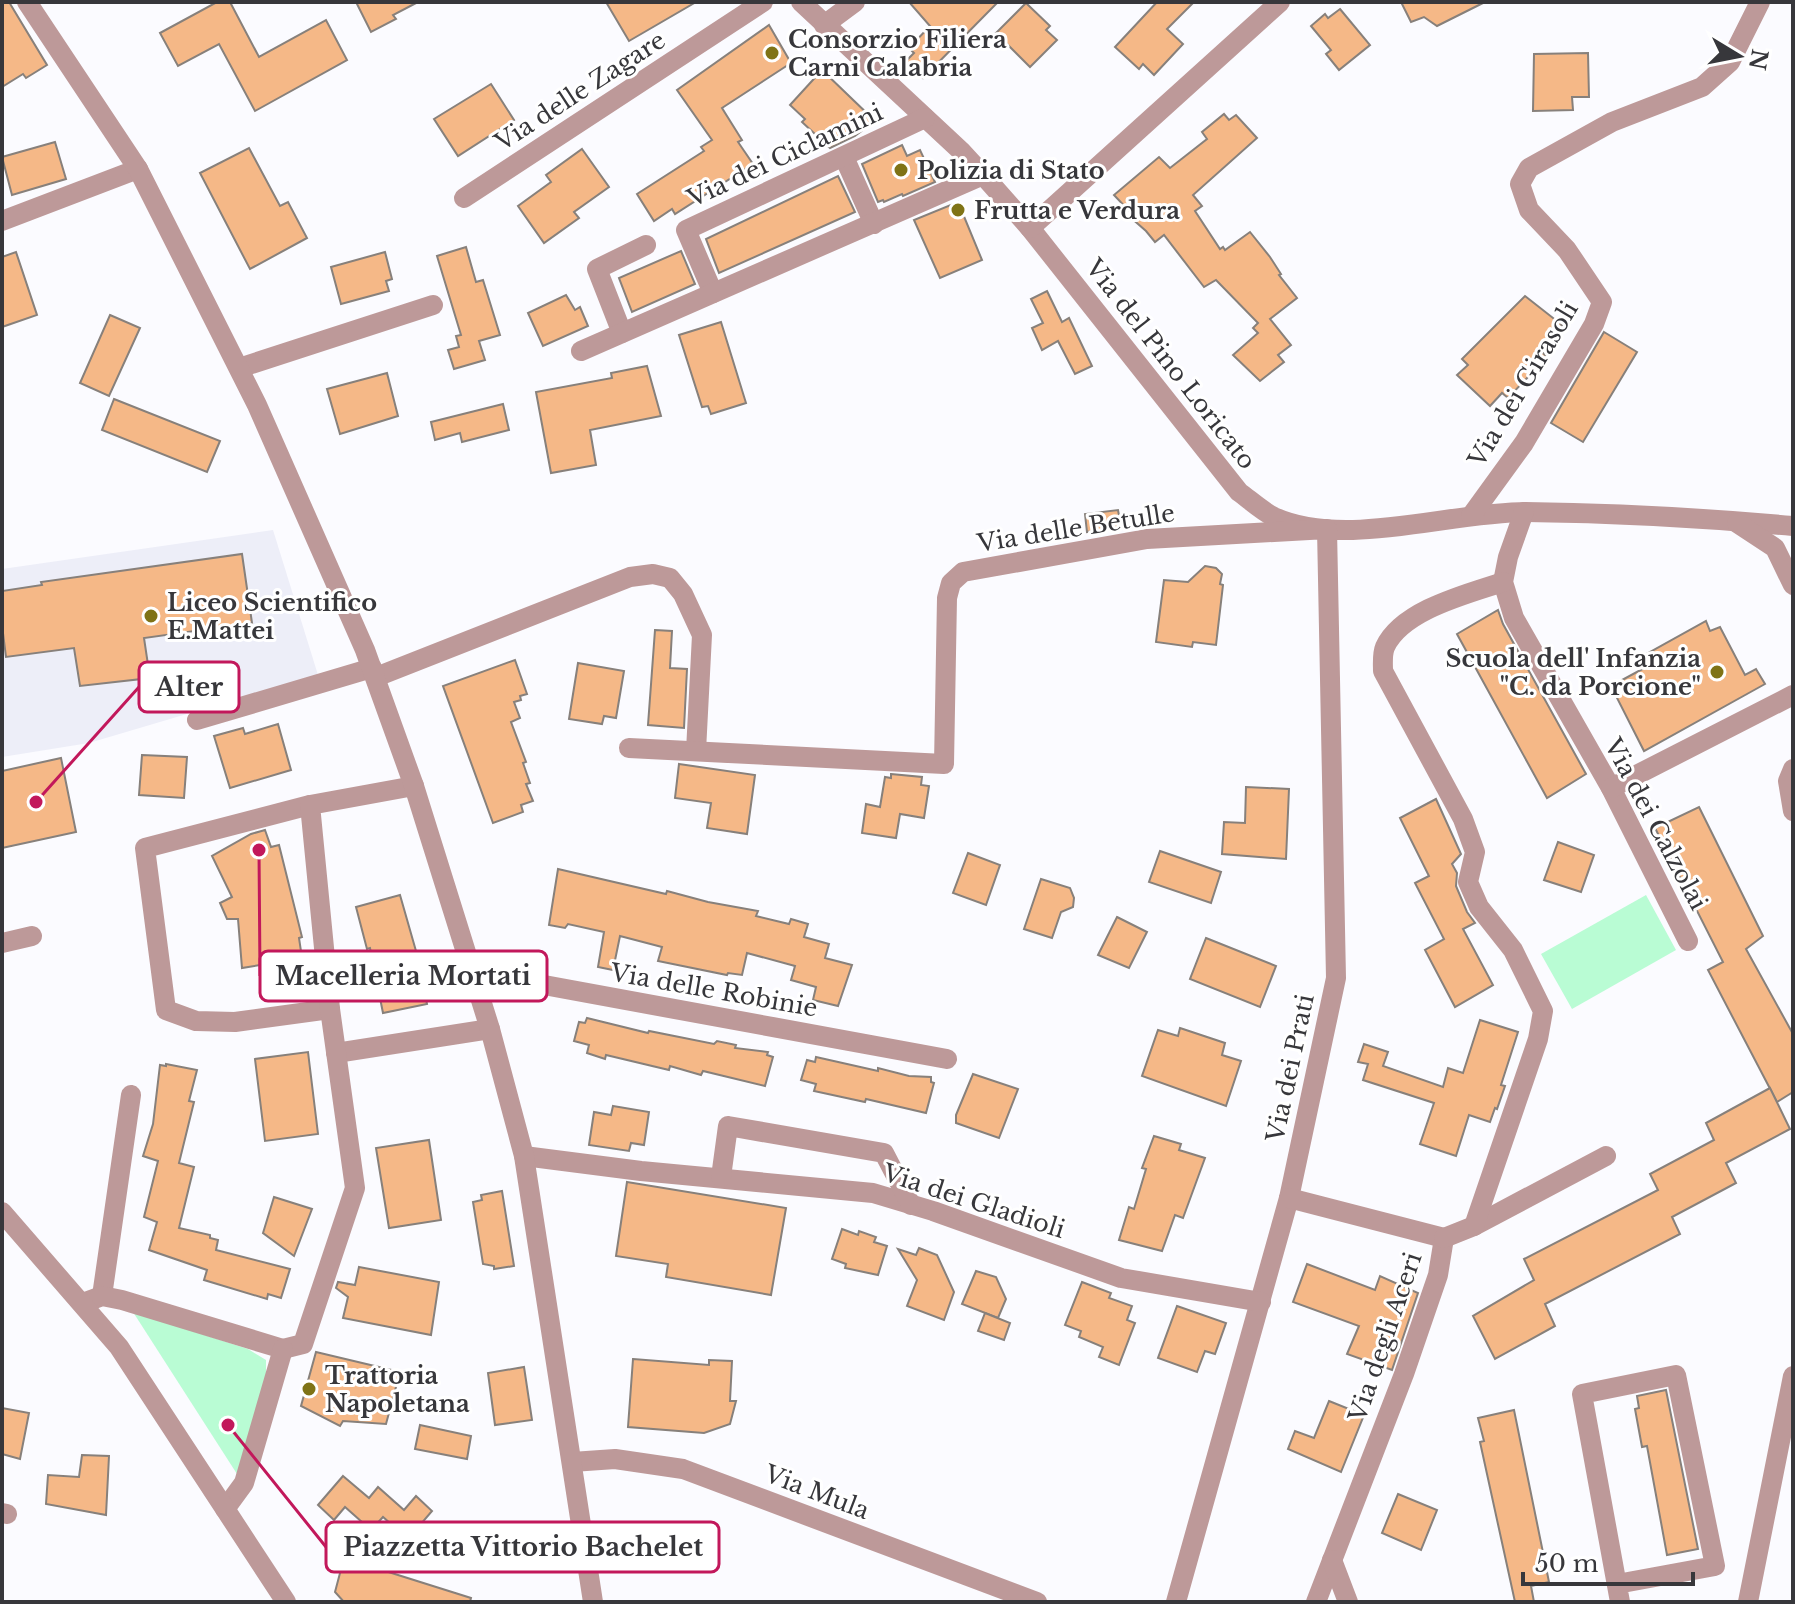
<svg xmlns="http://www.w3.org/2000/svg" width="1795" height="1604" font-family="'Libre Baskerville',serif">
  <style>
    .built { fill: #edeef8 }
    .green { fill: #b9fcd4 }
    .building { fill: #f5b887; stroke: #87807b; stroke-width: 2 }
    .lines { fill: none; stroke-linecap: round; stroke-linejoin: round }
    .minor { stroke: #bd9999; stroke-width: 20 }
    .tertiary { stroke: #bd9999; stroke-width: 20 }
    .poi-dot { fill: #7f7316; stroke: #fff; stroke-width: 3 }
    .labels { text-anchor: middle; dominant-baseline: central; stroke-width: 6; stroke-linejoin: round; paint-order: stroke }
    .poi-label { font-size: 24px; font-weight: bold; fill: #37373b; stroke: #fff; text-anchor: start }
    .street-label { font-size: 24px; fill: #37373b; stroke: #fff }
    .leader { fill: none; stroke: #c2185b; stroke-width: 3 }
    .callout-dot { fill: #c2185b; stroke: #fff; stroke-width: 3 }
    .callout { fill: #fff; stroke: #c2185b; stroke-width: 3 }
    .callout-label { font-size: 26px; text-anchor: middle; font-weight: bold; fill: #37373b }
  </style>
  <rect width="100%" height="100%" fill="#fbfbff"/>
  <polygon class="built" points="273,530 318,675 89,743 2,757 2,569"/>
  <g class="green">
    <polygon points="1646,895 1676,950 1572,1009 1541,954"/>
    <polygon points="133,1312 248,1349 266,1360 266,1376 237,1474"/>
  </g>
  <g class="building">
    <polygon points="2,2 9,2 47,65 26,78 23,74 2,87"/>
    <polygon points="217,2 230,2 259,57 326,20 347,60 255,111 219,44 178,66 160,33"/>
    <polygon points="356,2 418,2 393,15 396,19 371,32"/>
    <polygon points="606,2 696,2 629,41"/>
    <polygon points="909,2 998,2 923,78 906,61 914,53 909,48 930,26"/>
    <polygon points="1157,2 1194,2 1167,29 1183,44 1154,75 1143,64 1139,69 1115,47"/>
    <polygon points="1401,2 1485,2 1437,26 1424,17 1411,22"/>
    <polygon points="1026,3 1050,26 1046,30 1057,40 1030,67 996,33"/>
    <polygon points="1340,9 1370,45 1339,70 1326,54 1331,50 1311,26 1325,14 1328,18"/>
    <polygon points="769,25 791,63 722,108 742,140 738,142 753,164 675,214 672,209 654,221 637,194 704,151 701,147 712,140 677,90"/>
    <polygon points="1588,53 1589,97 1572,97 1573,110 1533,111 1534,54"/>
    <polygon points="822,70 875,121 855,136 830,148 802,122 805,119 790,105"/>
    <polygon points="491,84 514,120 458,156 434,119"/>
    <polygon points="1224,114 1229,120 1236,115 1257,138 1193,195 1202,206 1195,211 1220,249 1223,247 1225,250 1250,232 1270,257 1281,274 1279,275 1297,298 1270,319 1291,345 1278,355 1284,362 1260,381 1233,355 1258,333 1253,328 1258,323 1216,280 1204,287 1164,235 1155,242 1146,231 1129,216 1132,214 1114,195 1159,157 1170,168 1207,139 1202,132"/>
    <polygon points="55,142 66,179 12,195 2,157"/>
    <polygon points="902,145 907,156 920,150 935,182 903,196 902,194 884,202 883,200 878,202 862,164"/>
    <polygon points="249,148 280,206 288,202 307,238 250,269 200,173"/>
    <polygon points="582,149 609,187 574,212 579,218 544,243 518,206 551,182 546,175"/>
    <polygon points="838,176 855,212 719,273 706,239"/>
    <polygon points="958,202 982,260 940,278 914,220"/>
    <polygon points="466,247 476,282 483,280 500,335 479,341 485,360 454,369 448,350 459,347 456,336 461,335 437,256"/>
    <polygon points="681,251 695,284 632,312 619,278"/>
    <polygon points="16,252 37,315 2,327 2,257"/>
    <polygon points="385,252 392,279 386,281 389,291 341,304 331,267"/>
    <polygon points="1047,291 1062,322 1069,318 1092,366 1075,374 1058,341 1042,350 1032,328 1043,323 1031,299"/>
    <polygon points="566,295 575,310 580,307 588,326 543,346 528,313"/>
    <polygon points="1525,296 1562,325 1539,349 1547,357 1508,398 1502,393 1490,406 1457,375 1468,365 1462,359"/>
    <polygon points="110,315 140,328 109,396 80,383"/>
    <polygon points="721,322 746,403 711,414 708,406 702,407 679,335"/>
    <polygon points="1604,332 1637,352 1583,442 1551,423"/>
    <polygon points="647,366 661,416 590,430 596,465 551,473 536,392 612,378 611,373"/>
    <polygon points="387,373 398,416 340,434 327,389"/>
    <polygon points="114,399 220,441 207,472 102,430"/>
    <polygon points="503,404 509,430 462,442 460,433 435,440 431,422"/>
    <polygon points="1118,510 1121,527 1087,532 1085,514"/>
    <polygon points="242,554 252,623 144,638 150,678 80,686 74,648 6,657 2,625 2,591 42,585 41,582"/>
    <polygon points="1205,566 1216,568 1222,574 1220,584 1223,585 1216,645 1193,642 1192,647 1156,642 1164,580 1188,582"/>
    <polygon points="1498,610 1503,624 1586,774 1547,798 1457,634"/>
    <polygon points="1706,621 1710,631 1720,627 1745,675 1756,669 1765,684 1644,751 1616,696 1626,690 1622,680 1648,666 1643,656"/>
    <polygon points="655,630 672,631 670,668 687,669 684,728 648,725"/>
    <polygon points="515,660 527,694 520,696 521,700 514,702 520,718 511,722 526,762 523,763 530,783 526,784 533,801 521,805 523,812 493,823 443,686"/>
    <polygon points="578,663 624,671 616,718 604,716 602,724 569,719"/>
    <polygon points="278,724 291,770 230,788 214,736 243,728 245,734"/>
    <polygon points="142,755 187,757 184,798 139,795"/>
    <polygon points="61,758 76,832 2,848 2,771"/>
    <polygon points="679,764 755,775 747,834 707,828 711,803 675,798"/>
    <polygon points="891,774 922,777 921,785 929,786 924,818 900,814 896,838 862,833 866,804 880,807 885,777 891,778"/>
    <polygon points="1246,787 1289,789 1286,859 1222,854 1224,822 1245,823"/>
    <polygon points="1436,799 1461,854 1452,864 1457,873 1456,886 1467,912 1475,923 1463,929 1493,985 1455,1007 1425,950 1444,939 1415,883 1429,876 1400,818"/>
    <polygon points="1699,807 1763,936 1746,949 1793,1034 1793,1092 1777,1102 1708,970 1723,962 1655,828"/>
    <polygon points="265,830 271,847 279,845 302,937 299,938 302,958 242,968 238,919 227,919 220,903 232,897 212,856 251,834"/>
    <polygon points="1558,842 1594,855 1581,892 1544,880"/>
    <polygon points="1160,851 1221,872 1211,903 1149,882"/>
    <polygon points="968,853 1000,865 986,905 953,893"/>
    <polygon points="558,869 666,894 667,891 708,902 758,911 756,916 789,924 791,919 808,924 804,937 829,944 825,958 852,965 838,1006 813,1000 816,987 791,980 795,966 747,953 742,975 728,973 727,975 658,961 662,947 620,936 613,970 598,967 604,932 568,924 565,928 549,925"/>
    <polygon points="1041,879 1070,888 1074,898 1073,907 1061,912 1052,938 1024,929"/>
    <polygon points="400,895 418,958 427,1004 383,1013 370,948 367,949 356,907"/>
    <polygon points="1117,917 1147,932 1129,968 1098,955"/>
    <polygon points="1206,938 1276,966 1260,1007 1190,979"/>
    <polygon points="587,1018 648,1033 649,1031 714,1044 717,1041 736,1045 735,1048 768,1052 767,1055 773,1057 765,1086 703,1071 701,1075 670,1066 669,1070 606,1055 605,1059 587,1053 589,1045 574,1041 579,1022 585,1023"/>
    <polygon points="1480,1020 1518,1032 1501,1085 1505,1086 1497,1109 1495,1108 1490,1122 1469,1115 1456,1156 1420,1144 1434,1103 1363,1080 1368,1064 1358,1062 1364,1044 1388,1052 1383,1066 1443,1087 1448,1068 1463,1073"/>
    <polygon points="1180,1028 1225,1043 1222,1055 1241,1061 1226,1106 1142,1076 1158,1030 1178,1036"/>
    <polygon points="308,1052 318,1134 265,1141 255,1059"/>
    <polygon points="816,1057 878,1071 878,1068 909,1076 931,1077 931,1082 934,1083 926,1113 866,1099 865,1102 814,1091 816,1084 801,1080 807,1060 815,1062"/>
    <polygon points="166,1064 197,1070 189,1101 194,1102 179,1163 194,1167 179,1228 210,1235 210,1238 218,1240 216,1250 290,1269 281,1298 268,1294 267,1299 204,1280 207,1270 149,1250 157,1222 144,1217 158,1161 143,1156 153,1124 160,1065 166,1066"/>
    <polygon points="973,1074 1018,1089 999,1138 956,1123 956,1115"/>
    <polygon points="1770,1088 1790,1129 1726,1163 1736,1183 1672,1217 1680,1234 1545,1304 1555,1326 1495,1359 1473,1316 1534,1280 1524,1259 1658,1190 1650,1174 1714,1140 1706,1123"/>
    <polygon points="613,1106 649,1112 644,1145 631,1143 629,1151 589,1145 594,1112 611,1115"/>
    <polygon points="1154,1136 1181,1144 1179,1150 1205,1158 1183,1218 1175,1215 1162,1251 1119,1240 1129,1207 1134,1209 1146,1169 1142,1168"/>
    <polygon points="429,1140 441,1220 389,1228 376,1148"/>
    <polygon points="627,1182 786,1208 771,1295 666,1277 668,1264 616,1256"/>
    <polygon points="502,1191 514,1266 494,1269 494,1266 483,1264 473,1202 482,1200 481,1195"/>
    <polygon points="274,1197 312,1209 294,1256 263,1233"/>
    <polygon points="842,1229 858,1235 859,1231 876,1237 874,1242 887,1246 878,1275 845,1268 846,1264 832,1259"/>
    <polygon points="919,1248 937,1255 954,1292 944,1320 907,1306 917,1280 898,1249 916,1255"/>
    <polygon points="1307,1264 1375,1290 1380,1276 1418,1293 1392,1370 1347,1354 1359,1326 1293,1302"/>
    <polygon points="359,1267 439,1282 431,1335 343,1318 348,1297 336,1288 338,1282 355,1285"/>
    <polygon points="976,1271 996,1277 1006,1299 998,1318 962,1304"/>
    <polygon points="1082,1282 1111,1293 1109,1298 1132,1306 1127,1320 1135,1323 1119,1365 1099,1357 1103,1347 1079,1337 1081,1331 1065,1325"/>
    <polygon points="1177,1306 1226,1323 1215,1354 1205,1351 1197,1372 1158,1358"/>
    <polygon points="985,1313 1010,1323 1004,1340 978,1331"/>
    <polygon points="316,1352 400,1372 386,1424 343,1421 340,1426 301,1406"/>
    <polygon points="633,1359 709,1365 709,1360 732,1361 730,1401 736,1401 730,1424 704,1433 628,1427"/>
    <polygon points="524,1367 532,1420 495,1425 488,1373"/>
    <polygon points="1666,1390 1698,1549 1667,1555 1647,1446 1642,1447 1635,1409 1639,1408 1637,1396"/>
    <polygon points="1329,1401 1364,1415 1341,1472 1288,1449 1295,1431 1314,1438"/>
    <polygon points="2,1408 29,1413 20,1459 2,1454"/>
    <polygon points="1514,1410 1549,1582 1531,1586 1534,1602 1515,1602 1480,1442 1484,1441 1478,1418"/>
    <polygon points="420,1425 471,1436 467,1459 415,1449"/>
    <polygon points="82,1455 109,1456 106,1515 46,1504 48,1475 79,1477"/>
    <polygon points="343,1476 369,1498 378,1487 404,1510 416,1496 432,1511 408,1539 383,1517 371,1530 345,1507 334,1520 318,1505"/>
    <polygon points="1398,1494 1437,1510 1421,1550 1382,1533"/>
    <polygon points="344,1558 471,1598 470,1602 344,1602 335,1592"/>
  </g>
  <g class="lines">
    <g class="minor">
      <path d="M801,2L961,151L983,175L1030,228L1239,492C1250,500 1262,511 1274,517C1345,549 1449,512 1526,512C1615,513 1705,518 1793,526"/>
      <polyline points="824,25 855,2"/>
      <polyline points="844,157 874,224"/>
      <polyline points="464,198 763,2"/>
      <polyline points="2,221 138,169"/>
      <polyline points="1030,228 1280,2"/>
      <polyline points="713,293 686,230 925,118"/>
      <polyline points="622,333 597,269 646,245"/>
      <polyline points="581,351 983,175"/>
      <polyline points="239,368 433,305"/>
      <polyline points="1524,512 1508,557 1503,582 1514,618 1611,788 1688,941"/>
      <polyline points="1471,516 1524,443 1594,324 1602,302 1567,250 1529,210 1520,184 1529,168 1612,122 1702,87 1730,62 1760,2"/>
      <polyline points="1737,523 1775,548 1793,585"/>
      <polyline points="376,677 630,577 653,574 670,578 683,594 702,635 696,751"/>
      <polyline points="197,720 372,668"/>
      <polyline points="629,748 944,764 947,598 951,583 963,572 1147,539 1327,529 1336,978 1289,1198 1176,1602"/>
      <polyline points="1793,769 1788,781 1793,811"/>
      <polyline points="1611,788 1793,695"/>
      <polyline points="310,805 145,848 166,1010 196,1021 235,1022 330,1009"/>
      <polyline points="2,943 32,936"/>
      <polyline points="473,972 947,1059"/>
      <polyline points="336,1053 490,1029"/>
      <polyline points="524,1156 641,1171 873,1193 933,1211 1121,1278 1261,1302"/>
      <polyline points="721,1177 728,1126 884,1153 911,1205"/>
      <polyline points="1289,1198 1444,1238 1438,1275 1404,1374 1316,1602"/>
      <polyline points="1474,1226 1606,1156"/>
      <path d="M1444,1238L1474,1226L1538,1039L1543,1011L1513,950L1479,907L1468,882L1475,852L1463,819L1383,671C1383,664 1382,654 1385,647C1402,610 1467,594 1503,582"/>
      <polyline points="102,1296 131,1095"/>
      <polyline points="83,1303 102,1296 122,1300 283,1349"/>
      <polyline points="283,1349 303,1344 355,1188 330,1009 310,805 414,786"/>
      <polyline points="572,1462 615,1459 683,1469 1037,1602"/>
      <polyline points="225,1509 244,1483 283,1349"/>
      <polyline points="2,1513 7,1514"/>
      <polyline points="1332,1560 1348,1602"/>
      <polyline points="1617,1584 1715,1566 1676,1375 1582,1394 1620,1602"/>
      <polyline points="1748,1602 1793,1376"/>
    </g>
    <g class="tertiary">
      <polyline points="27,2 138,169 257,405 365,650 414,786 490,1029 524,1156 593,1602"/>
      <polyline points="2,1212 119,1347 286,1602"/>
    </g>
  </g>
  <g class="poi-dot">
    <circle cx="772" cy="53" r="8"/>
    <circle cx="901" cy="170" r="8"/>
    <circle cx="958" cy="210" r="8"/>
    <circle cx="151" cy="616" r="8"/>
    <circle cx="1717" cy="672" r="8"/>
    <circle cx="309" cy="1389" r="8"/>
  </g>
  <g class="labels">
    <g class="poi-label">
      <text x="788" y="39">Consorzio Filiera<tspan x="788" dy="28">Carni Calabria</tspan></text>
      <text x="917" y="170">Polizia di Stato</text>
      <text x="974" y="210">Frutta e Verdura</text>
      <text x="167" y="602">Liceo Scientifico<tspan x="167" dy="28">E.Mattei</tspan></text>
      <text x="1701" y="658" text-anchor="end">Scuola dell' Infanzia<tspan x="1701" dy="28">"C. da Porcione"</tspan></text>
      <text x="325" y="1375">Trattoria<tspan x="325" dy="28">Napoletana</tspan></text>
    </g>
    <g class="street-label">
      <text transform="translate(580 91) rotate(-33)">Via delle Zagare</text>
      <text transform="translate(785 155) rotate(-25)">Via dei Ciclamini</text>
      <text transform="translate(1171 364) rotate(52)">Via del Pino Loricato</text>
      <text transform="translate(1523 384) rotate(-59)">Via dei Girasoli</text>
      <text transform="translate(1076 528) rotate(-9)">Via delle Betulle</text>
      <text transform="translate(1656 824) rotate(62)">Via dei Calzolai</text>
      <text transform="translate(714 990) rotate(10)">Via delle Robinie</text>
      <text transform="translate(1290 1068) rotate(-78)">Via dei Prati</text>
      <text transform="translate(974 1201) rotate(18)">Via dei Gladioli</text>
      <text transform="translate(1385 1337) rotate(-71)">Via degli Aceri</text>
      <text transform="translate(817 1492) rotate(21)">Via Mula</text>
    </g>
  </g>
  <path class="leader" d="M36 802L139 687M259 850L260 976M228 1425L326 1547"/>
  <g class="callout-dot">
    <circle cx="36" cy="802" r="8"/>
    <circle cx="259" cy="850" r="8"/>
    <circle cx="228" cy="1425" r="8"/>
  </g>
  <g class="callout">
    <rect x="139" y="662" width="100" height="50" rx="8"/>
    <rect x="260" y="951" width="287" height="50" rx="8"/>
    <rect x="326" y="1522" width="393" height="50" rx="8"/>
  </g>
  <g class="callout-label">
    <text x="189" y="696">Alter</text>
    <text x="403" y="985">Macelleria Mortati</text>
    <text x="523" y="1556">Piazzetta Vittorio Bachelet</text>
  </g>
  <rect width="1795" height="1604" fill="none" stroke="#37373b" stroke-width="8"/>
  <g transform="translate(1739 56) rotate(100)" stroke="#ffffff" stroke-width="6" paint-order="stroke">
  <path d="M0-6L14 30L0 20L-14 30Z" fill="#37373b"/>
  <text y="-12" font-size="22" font-weight="bold" text-anchor="middle" fill="#37373b">N</text>
  </g>
  <path d="M1523 1572v12h170v-12" fill="none" stroke="#37373b" stroke-width="4"/>
  <text x="1535" y="1572" font-size="24" fill="#37373b" stroke="#ffffff" stroke-width="6" paint-order="stroke">50 m</text>
</svg>
